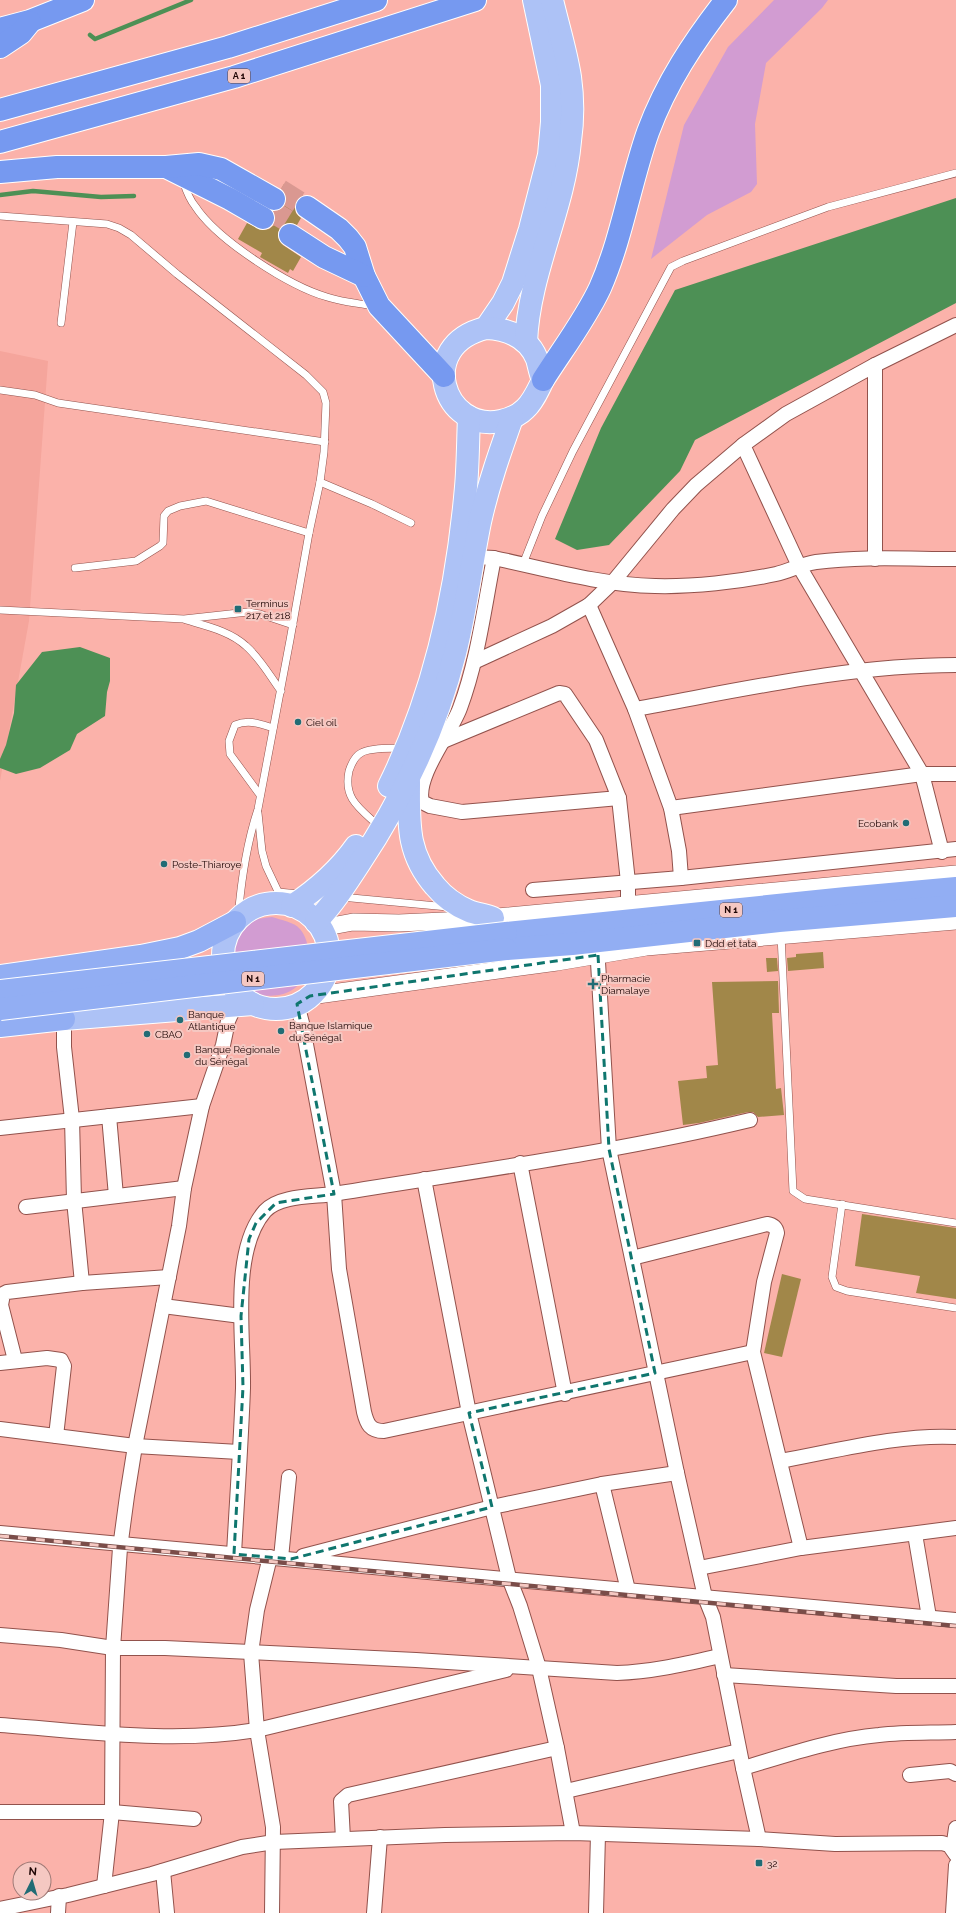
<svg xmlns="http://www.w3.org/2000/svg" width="956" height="1913" font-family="Raleway,sans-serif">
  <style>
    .built { fill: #f5a59c }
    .green { fill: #d29cd2 }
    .water { fill: #4d9055 }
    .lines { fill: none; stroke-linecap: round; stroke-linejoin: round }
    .stream { stroke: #4d9055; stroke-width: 4.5 }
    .building { fill: #a18749 }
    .motorway-tunnel { stroke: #da9891; stroke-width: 22; stroke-dasharray: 22 11; stroke-linecap: butt }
    .service-casing { stroke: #92524c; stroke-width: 8 }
    .minor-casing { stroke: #92524c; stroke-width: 16 }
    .tertiary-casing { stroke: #92524c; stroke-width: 18 }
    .primary-casing { stroke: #fff; stroke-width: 24 }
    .trunk-casing { stroke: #fff; stroke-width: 24 }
    .motorway-casing { stroke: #fff; stroke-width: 24 }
    .service { stroke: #fff; stroke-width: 7 }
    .minor { stroke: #fff; stroke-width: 14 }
    .tertiary { stroke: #fff; stroke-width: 17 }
    .primary { stroke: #adc2f6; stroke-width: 22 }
    .trunk { stroke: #92aef3; stroke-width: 22 }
    .motorway { stroke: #7699f0; stroke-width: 22 }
    .rail-casing { stroke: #7a4d49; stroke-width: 4.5 }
    .rail { stroke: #f5c8c2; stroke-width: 3; stroke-dasharray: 9; stroke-linecap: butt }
    .trunk-bridge-casing { stroke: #fff; stroke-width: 24; stroke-linecap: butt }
    .trunk-bridge { stroke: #92aef3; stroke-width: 22 }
    .marked { fill: none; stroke: #0f766e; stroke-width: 3; stroke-dasharray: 8 5; stroke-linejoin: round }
    .poi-dot { fill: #216c75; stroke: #f5c8c2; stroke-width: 1.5 }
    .labels { text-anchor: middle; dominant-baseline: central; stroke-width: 4; stroke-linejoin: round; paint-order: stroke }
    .shield { fill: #f5c8c2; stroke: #5e403d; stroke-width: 1 }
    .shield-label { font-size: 9px; font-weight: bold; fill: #1d0504 }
    .poi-label { font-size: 10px; fill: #1d0504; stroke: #f5c8c2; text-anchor: start }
  </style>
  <rect width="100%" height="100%" fill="#fbb2aa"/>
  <polygon class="built" points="0,351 48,361 29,621 0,781"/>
  <g class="green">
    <polygon points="774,0 828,0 822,8 766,63 755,124 757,184 751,192 707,215 651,259 684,125 728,47"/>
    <path d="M272,917C281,920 294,922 300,929C310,940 311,963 305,976C299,986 291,993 279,995C270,996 257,997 250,990C247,987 245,983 243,980C240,976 236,971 234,967C228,952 241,927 254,920C259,918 267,918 272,917Z"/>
  </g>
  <g class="water">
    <polygon points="956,198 956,303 695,440 680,471 609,545 577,550 555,539 601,428 675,290"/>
    <polygon points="80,647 110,658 110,681 107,692 105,716 77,734 70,750 40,768 16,774 0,768 0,759 6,745 14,713 16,685 42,652"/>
  </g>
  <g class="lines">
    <g class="stream">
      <polyline points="90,35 95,39 191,0"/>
      <polyline points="0,195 33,191 101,197 134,196"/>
    </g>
  </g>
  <g class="building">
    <polygon points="284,184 303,195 297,200 295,206 296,213 301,218 297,225 291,223 285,224 280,228 278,234 279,240 283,245 301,257 293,271 290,269 288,273 260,257 262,253 238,239 247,223 263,230 269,229 274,225 275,218 274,211 281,210 285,205 286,199 285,193 281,189"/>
    <polygon points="823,952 824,968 788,971 787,958 796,957 796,954"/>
    <polygon points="766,958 777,958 778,971 767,972"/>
    <polygon points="778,981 779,1013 772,1013 776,1089 781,1088 784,1115 758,1117 753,1112 748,1112 699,1123 683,1125 678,1081 707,1078 706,1066 718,1065 712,982"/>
    <polygon points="862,1214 956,1228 956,1299 916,1293 920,1276 855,1266"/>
    <polygon points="782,1274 801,1279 782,1357 764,1353"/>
  </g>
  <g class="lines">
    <g class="motorway-tunnel">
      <polyline points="280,190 307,207"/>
      <polyline points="268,209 296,226"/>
    </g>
    <defs>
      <g id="service">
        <path d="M183,181C186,190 189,199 195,206C217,240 289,286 327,297C343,302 359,304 376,306"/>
        <path d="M0,216L107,224L119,228L131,235L177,274L306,375L323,392L326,403L324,452L320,482L309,533L290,640L258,809C246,845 241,881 238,919"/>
        <polyline points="61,323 73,222"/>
        <polyline points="0,390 35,395 58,403 325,442"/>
        <polyline points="320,482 372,504 411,523"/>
        <polyline points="523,564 542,516 573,451 671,267 683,261 828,207 956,173"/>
        <polyline points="75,568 136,561 160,546 163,543 164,516 168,511 180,506 206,501 309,533"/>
        <polyline points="0,610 184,619 248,612 260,614 293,625"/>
        <path d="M186,620C206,626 230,631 246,646C260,658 270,676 281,691"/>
        <path d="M260,795L230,754L229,741L235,725C249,719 260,724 273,728"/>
        <polyline points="258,813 262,851 266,866 284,904"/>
        <path d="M372,820C355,805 344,795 349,771C351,765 355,756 361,753C370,747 393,749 404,748"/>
        <polyline points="278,892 299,894"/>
        <polyline points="341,897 448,907"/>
        <polyline points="781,935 793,1191 805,1199 956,1223"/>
        <polyline points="842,1204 832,1277 836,1287 847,1291 956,1308"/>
      </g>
      <g id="minor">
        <polyline points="875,365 875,559"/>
        <polyline points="743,445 799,566 922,774 942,852"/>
        <path d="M474,557L494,558C546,569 601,585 655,586C692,587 739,582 776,574C789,571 802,564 816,562C862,556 910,559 956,559"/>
        <path d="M494,558C484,608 478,660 460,708C451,733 415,776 422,802L430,806L462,812L619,798"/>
        <polyline points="589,605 635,709 671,808 679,851 681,878"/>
        <polyline points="474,662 552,626 589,605 613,582 673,509 696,485 743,445 786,414 875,365 956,325"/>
        <path d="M635,709C741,690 849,665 956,665"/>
        <polyline points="443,741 559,693 565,694 596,740 619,798 628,882 628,906"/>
        <polyline points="671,808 922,774 956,774"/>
        <polyline points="533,890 681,878 956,849"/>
        <polyline points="597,945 609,1149 677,1473 705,1597 713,1617 743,1768 759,1839"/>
        <path d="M297,1004L302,1023L334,1194L339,1269L364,1412C367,1424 370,1431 384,1431L753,1352"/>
        <polyline points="64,1019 64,1047 72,1119 74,1200 82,1283"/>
        <polyline points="109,1116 116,1196"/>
        <polyline points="0,1128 202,1106"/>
        <polyline points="520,1163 565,1394"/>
        <polyline points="424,1179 469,1413 509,1578 520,1606 539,1668 557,1748 573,1833"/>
        <polyline points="26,1207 184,1188"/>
        <path d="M632,1258L767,1224C773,1225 776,1227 777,1233L764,1282L753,1352L801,1548L956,1528"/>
        <polyline points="163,1306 241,1316"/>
        <polyline points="15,1360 1,1305 3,1294 7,1292 82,1283 169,1277"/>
        <polyline points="0,1363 47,1358 61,1360 64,1366 56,1436"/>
        <polyline points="0,1429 135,1446 239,1452"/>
        <path d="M780,1461C836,1451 898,1434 956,1437"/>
        <polyline points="602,1484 628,1590"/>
        <polyline points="0,1533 956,1620"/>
        <polyline points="915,1534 929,1617"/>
        <path d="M234,1554C237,1498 241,1443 243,1388C244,1337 230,1251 265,1211C280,1195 313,1197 334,1194C473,1171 613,1153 750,1120"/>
        <polyline points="303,1556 492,1507 602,1484 677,1473"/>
        <polyline points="270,1557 257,1610 251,1653 257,1730 273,1827 272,1913"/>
        <polyline points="281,1558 289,1477"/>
        <polyline points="699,1568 801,1548"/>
        <path d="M0,1635L61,1640L113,1648H165L416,1660L617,1673C652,1672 685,1664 720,1656"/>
        <polyline points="724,1675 896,1686 956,1686"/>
        <path d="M0,1725C85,1731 172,1744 257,1730L506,1670"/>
        <path d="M743,1768C787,1755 833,1739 879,1735C905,1732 931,1733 956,1732"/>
        <polyline points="910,1775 950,1771 956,1774"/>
        <polyline points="566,1791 739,1751"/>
        <polyline points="0,1812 112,1812 194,1819"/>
        <polyline points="343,1839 341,1801 348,1795 557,1748"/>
        <polyline points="953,1849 956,1828"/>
        <polyline points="163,1871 167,1913"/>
        <polyline points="104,1886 112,1812 113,1648 120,1548 127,1496 135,1446 179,1226 184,1188 202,1106 223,1045 228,1021 237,1001"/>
        <polyline points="0,1909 68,1895 152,1874 242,1847 274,1842 445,1835 573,1833 759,1839 835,1844 942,1843 949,1845 956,1855"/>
        <polyline points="58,1913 59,1896"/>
        <polyline points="374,1913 380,1837"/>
        <polyline points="596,1913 598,1834"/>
        <polyline points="953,1913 956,1865"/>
      </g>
      <g id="tertiary">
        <polyline points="321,928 353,922 399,923 466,920 956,874"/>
        <polyline points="310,996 557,962 646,947 956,921"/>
      </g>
      <g id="primary">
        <polyline points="486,328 503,303 513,283 530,229 549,155 552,122 552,85 534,0"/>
        <path d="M486,328C508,329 528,337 537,359C539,366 540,373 543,380C538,390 533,402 525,409C518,416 510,419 501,421C443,433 415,345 486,328Z"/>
        <path d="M526,342C529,272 564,210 570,141C573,120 573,98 570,77C566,51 558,26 552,0"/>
        <path d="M409,782C409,822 406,853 435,886C444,897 455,905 469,911C477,914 485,915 493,918"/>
        <path d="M389,786C435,693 457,590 466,487C468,464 468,440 469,417"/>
        <circle cx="276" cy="956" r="53"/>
        <path d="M292,906C316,890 339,870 356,846"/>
        <path d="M316,922C333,904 346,884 359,864C403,798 436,729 455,653C466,610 471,566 480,522C488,486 500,452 512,418"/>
        <polyline points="64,1019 253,1004"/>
      </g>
      <g id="trunk">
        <polyline points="506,933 846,898 956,888"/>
        <polyline points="506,949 572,944 779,921 956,906"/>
        <polyline points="0,976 141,956 180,948 199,941 235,922"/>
        <polyline points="0,1026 64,1019"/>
      </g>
      <g id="motorway">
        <polyline points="0,29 30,21 83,0"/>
        <polyline points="0,47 21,33 30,22"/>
        <polyline points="0,110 228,47 376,0"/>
        <polyline points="0,142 234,77 475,0"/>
        <polyline points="166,167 230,199 263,218"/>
        <polyline points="0,172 57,167 166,167 199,164 221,169 274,199"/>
        <polyline points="307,207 339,229 348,238 355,247 364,276 379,306 444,376"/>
        <polyline points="290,235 324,257 364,276"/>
        <path d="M543,380C562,350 585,320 600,288C622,238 630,183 648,132C666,83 694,41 726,0"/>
      </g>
    </defs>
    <use href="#service" class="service-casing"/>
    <use href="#minor" class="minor-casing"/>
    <use href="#tertiary" class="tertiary-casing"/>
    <use href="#primary" class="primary-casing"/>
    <use href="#trunk" class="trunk-casing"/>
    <use href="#motorway" class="motorway-casing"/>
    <use href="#service" class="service"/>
    <use href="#minor" class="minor"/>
    <use href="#tertiary" class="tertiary"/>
    <use href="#primary" class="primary"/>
    <use href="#trunk" class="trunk"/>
    <use href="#motorway" class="motorway"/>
    <defs>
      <polyline id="rail" points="0,1536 956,1626"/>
    </defs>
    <use href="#rail" class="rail-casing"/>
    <use href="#rail" class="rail"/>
    <defs>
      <g id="trunk-bridge">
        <polyline points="0,991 506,933"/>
        <polyline points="0,1009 506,949"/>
      </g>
    </defs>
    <use href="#trunk-bridge" class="trunk-bridge-casing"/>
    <use href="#trunk-bridge" class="trunk-bridge"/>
  </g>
  <path class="marked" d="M598,955L609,1149L655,1373L469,1413L492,1507L291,1559L234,1554L243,1387L241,1316L249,1239L256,1223L276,1203L334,1194L297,1004L310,996Z"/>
  <g class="poi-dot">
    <rect x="234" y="605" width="8" height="8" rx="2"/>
    <circle cx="298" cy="722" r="4"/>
    <circle cx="906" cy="823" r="4"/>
    <circle cx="164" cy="864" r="4"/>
    <rect x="693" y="939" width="8" height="8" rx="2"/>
    <path d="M591 978h4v4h4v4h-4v4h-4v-4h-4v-4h4z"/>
    <circle cx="180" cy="1020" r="4"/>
    <circle cx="281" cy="1031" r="4"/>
    <circle cx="147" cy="1034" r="4"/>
    <circle cx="187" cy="1055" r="4"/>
    <rect x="755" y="1859" width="8" height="8" rx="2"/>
  </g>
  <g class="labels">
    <g class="shield">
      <rect x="228" y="69" width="22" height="14" rx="3"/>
      <rect x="720" y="903" width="22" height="14" rx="3"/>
      <rect x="242" y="972" width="22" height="14" rx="3"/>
    </g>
    <g class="shield-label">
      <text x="239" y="76">A 1</text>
      <text x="731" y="910">N 1</text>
      <text x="253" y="979">N 1</text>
    </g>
    <g class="poi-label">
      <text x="246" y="603">Terminus<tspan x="246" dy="12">217 et 218</tspan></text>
      <text x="306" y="722">Ciel oil</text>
      <text x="898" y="823" text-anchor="end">Ecobank</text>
      <text x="172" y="864">Poste-Thiaroye</text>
      <text x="705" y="943">Ddd et tata</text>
      <text x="601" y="978">Pharmacie<tspan x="601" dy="12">Diamalaye</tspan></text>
      <text x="188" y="1014">Banque<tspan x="188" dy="12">Atlantique</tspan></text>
      <text x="289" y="1025">Banque Islamique<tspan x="289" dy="12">du Sénégal</tspan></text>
      <text x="155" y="1034">CBAO</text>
      <text x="195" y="1049">Banque Régionale<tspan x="195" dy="12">du Sénégal</tspan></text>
      <text x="767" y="1863">32</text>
    </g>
  </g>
  <g transform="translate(32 1881) rotate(5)"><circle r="19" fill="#f5c8c2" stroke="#9f7a76"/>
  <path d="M0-3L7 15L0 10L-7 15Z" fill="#216c75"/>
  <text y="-6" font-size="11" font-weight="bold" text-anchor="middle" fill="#1d0504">N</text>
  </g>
</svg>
